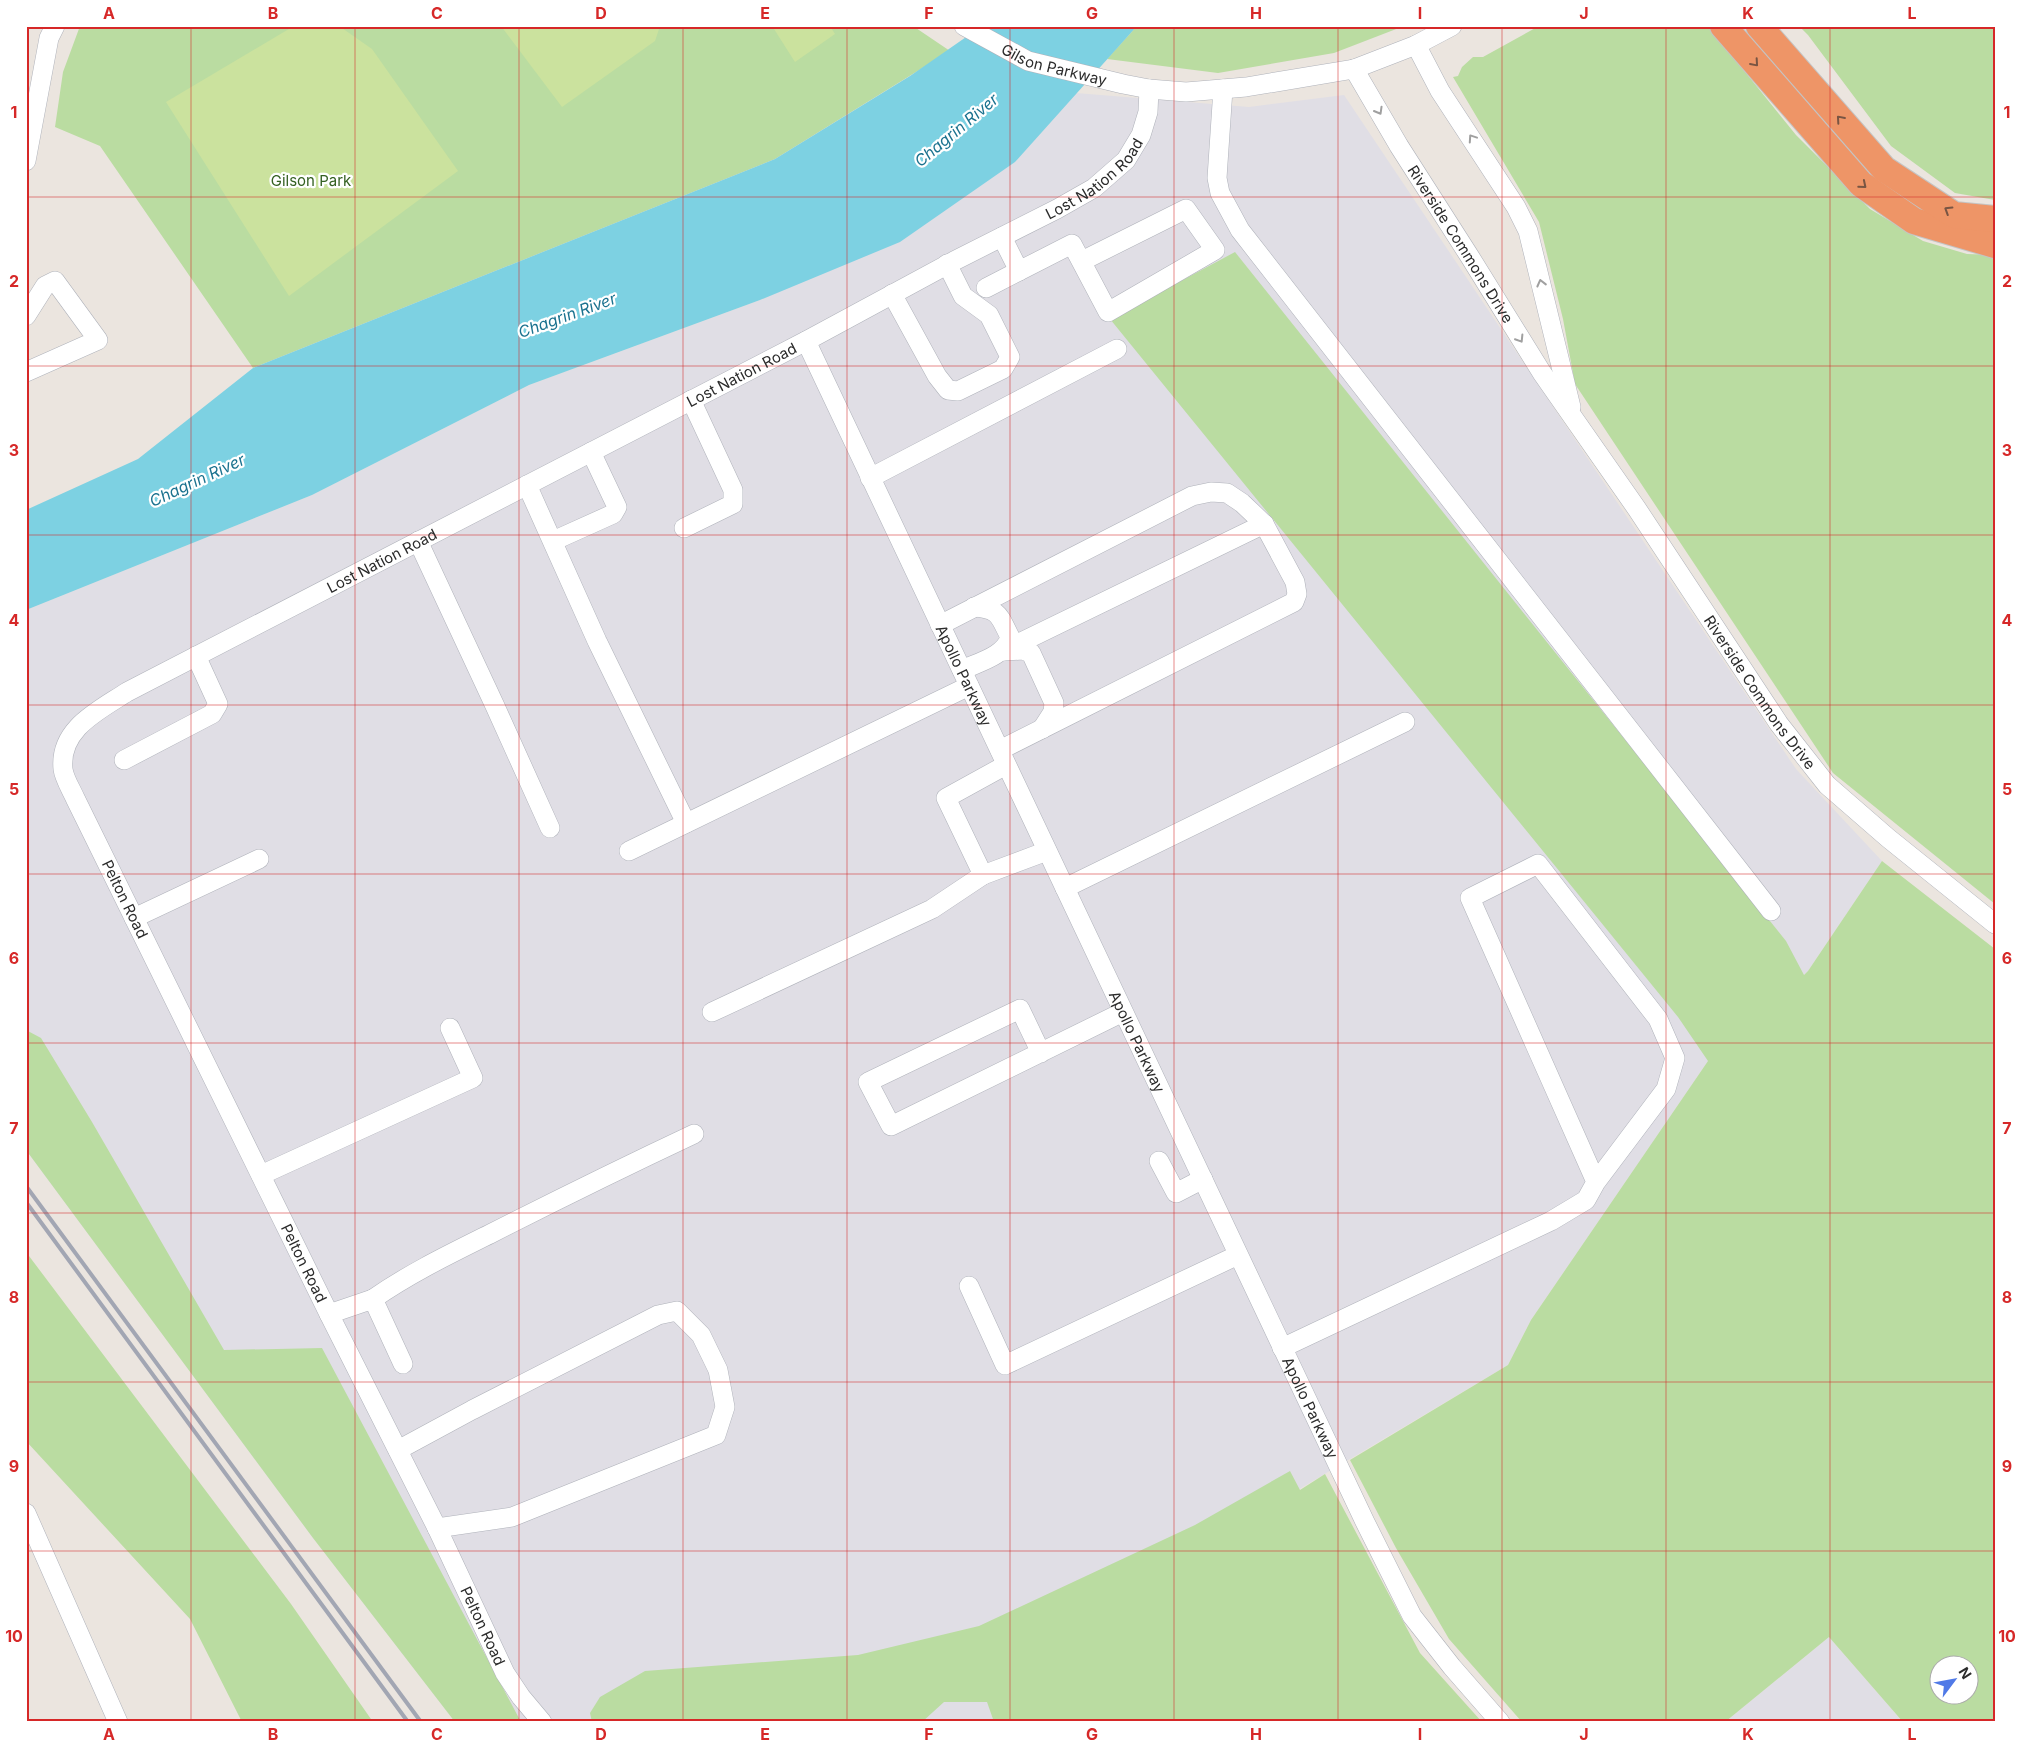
<svg xmlns="http://www.w3.org/2000/svg" width="2021" height="1748" font-family="Inter,sans-serif">
  <style>
    .industrial { fill: #e0dee5 }
    .green { fill: #badca1; fill-rule: evenodd }
    .pitch { fill: #cbe29e }
    .water { fill: #7dd1e2 }
    .lines { fill: none; stroke-linecap: round; stroke-linejoin: round }
    .minor-casing { stroke: #afb2ba; stroke-width: 20 }
    .highway-casing { stroke: #c4c4c4; stroke-width: 28 }
    .minor { stroke: #fff; stroke-width: 19 }
    .highway { stroke: #ee9567; stroke-width: 26 }
    .rail { stroke: #a2a6b3; stroke-width: 4 }
    .oneway { stroke: #795543 }
    .oneway2 { stroke: #a0a0a0 }
    .grid { fill: none; stroke: #d62828; stroke-width: 1; stroke-opacity: 0.55 }
    .labels { text-anchor: middle; dominant-baseline: central; stroke-width: 4.5; stroke-linejoin: round; paint-order: stroke }
    .street-label { font-size: 15px; fill: #2b2b2b; stroke: #fff }
    .park-label { font-size: 15px; fill: #356122; stroke: #fff }
    .water-label { font-size: 16px; font-style: italic; fill: #1b728f; stroke: #fff }
    .neatline { fill: none; stroke: #d62828; stroke-width: 2 }
    .grid-label { font-size: 16px; text-anchor: middle; font-weight: bold; fill: #d62828 }
  </style>
  <rect width="100%" height="100%" fill="#ebe5df"/>
  <g class="industrial">
    <polygon points="1076,93 1249,107 1344,95 1796,769 1882,861 1808,971 1708,1061 1531,1320 1508,1365 1239,1525 974,1660 994,1722 455,1722 313,1538 26,1150 26,610 312,495 529,385 760,300 1015,162"/>
    <polygon points="1829,1637 1903,1722 1725,1722"/>
  </g>
  <g class="green">
    <polygon points="80,26 913,26 950,51 775,159 253,368 100,146 55,127 63,72"/>
    <polygon points="1137,26 1404,26 1334,53 1218,73 1107,59"/>
    <polygon points="1539,26 1708,26 1796,135 1870,209 1923,241 1967,254 1995,255 1995,904 1833,773 1575,384 1563,319 1539,222 1453,77 1458,76 1462,67 1473,57 1483,57"/>
    <polygon points="1799,26 1995,26 1995,200 1955,193 1891,146 1808,35"/>
    <path d="M1235,252L1786,941L1804,975L1808,971L1882,861L1995,949V1722H1903L1829,1637L1725,1722H1522L1449,1639L1396,1548L1350,1460L1508,1365L1531,1320L1708,1061L1678,1017L1110,319ZM1938,1666H1968V1696H1938Z"/>
    <polygon points="26,1030 41,1038 92,1122 224,1350 322,1348 521,1722 455,1722 313,1538 26,1150"/>
    <polygon points="26,1252 291,1604 373,1722 242,1722 190,1619 26,1441"/>
    <polygon points="1290,1471 1300,1490 1325,1474 1420,1653 1482,1722 994,1722 987,1702 944,1702 922,1722 592,1722 590,1713 600,1697 645,1671 858,1655 979,1626 1195,1525"/>
  </g>
  <g class="pitch">
    <polygon points="294,26 339,26 372,49 458,171 289,296 166,102"/>
    <polygon points="501,26 660,26 655,41 562,107"/>
    <polygon points="778,26 830,26 835,34 795,62 774,29"/>
  </g>
  <polygon class="water" points="982,26 1137,26 1015,162 900,242 760,300 529,385 312,495 26,610 26,510 138,459 253,368 775,159 910,76"/>
  <g class="lines">
    <defs>
      <g id="minor">
        <path id="s1" d="M964,26L1028,61L1123,84L1149,89L1186,92L1246,87L1354,69L1416,45L1452,26"/>
        <polyline points="1416,45 1440,91 1516,207 1528,231 1571,407"/>
        <path id="s2" d="M1354,69L1399,146L1470,257L1542,373L1637,509L1779,724L1827,785L1888,838L1995,924"/>
        <polyline points="1223,89 1217,178 1220,193 1240,230 1771,911"/>
        <polyline points="26,161 49,38 55,26"/>
        <polyline points="1002,237 1019,271 1072,244 1108,312 1215,250 1186,209 1082,261"/>
        <polyline points="986,288 1019,271"/>
        <polyline points="892,294 937,376 948,390 958,391 1003,369 1010,357 989,315 963,296 947,264"/>
        <polyline points="26,316 45,286 55,281 98,340 26,372"/>
        <path id="s3" d="M806,341L1365,1522L1412,1616L1452,1667L1500,1722"/>
        <polyline points="870,478 1117,349"/>
        <polyline points="527,485 597,641 686,823"/>
        <polyline points="684,528 733,504 733,490 691,400"/>
        <polyline points="418,541 495,706 550,828"/>
        <polyline points="553,541 613,514 617,507 591,452"/>
        <polyline points="940,625 1192,496 1211,492 1227,493 1242,503 1264,524 1295,582 1297,594 1294,602 1000,750"/>
        <polyline points="1003,651 1264,524"/>
        <polyline points="1004,651 1023,650 1031,653 1054,703 1053,712 1042,729"/>
        <path d="M962,670C979,662 1005,656 1010,637C999,616 1000,609 974,607"/>
        <polyline points="124,760 212,714 218,704 196,656"/>
        <polyline points="1006,765 946,798 983,875 1047,851"/>
        <polyline points="629,851 969,686"/>
        <polyline points="1065,888 1405,722"/>
        <polyline points="134,918 259,859"/>
        <polyline points="712,1012 932,909 983,875"/>
        <polyline points="1041,1053 1020,1009 868,1082 891,1126 1123,1012"/>
        <polyline points="1159,1161 1176,1193 1203,1179"/>
        <polyline points="261,1175 473,1078 450,1028"/>
        <polyline points="969,1286 1005,1365 1238,1255"/>
        <path d="M373,1299C410,1273 452,1253 492,1233C559,1199 626,1166 694,1134"/>
        <polyline points="329,1314 373,1299 403,1364"/>
        <polyline points="1282,1348 1551,1221 1586,1200 1596,1182 1470,898 1538,864 1658,1019 1675,1058 1666,1089 1596,1182"/>
        <polyline points="398,1450 472,1410 658,1315 677,1311 701,1335 718,1370 725,1407 716,1435 512,1517 437,1528"/>
        <polyline points="26,1513 118,1722"/>
        <path id="s4" d="M542,1722L521,1697L505,1673L437,1528L329,1314L75,798C71,789 64,778 63,769C59,729 98,711 127,692L806,341L954,261L1057,209L1094,188L1126,160L1141,135L1148,112L1149,89"/>
      </g>
      <g id="highway">
        <polyline points="1723,26 1861,184 1914,221 1995,245"/>
        <polyline points="1759,26 1884,169 1954,215 1995,219"/>
      </g>
    </defs>
    <use href="#minor" class="minor-casing"/>
    <use href="#highway" class="highway-casing"/>
    <use href="#minor" class="minor"/>
    <use href="#highway" class="highway"/>
    <g class="rail">
      <polyline points="26,1186 421,1722"/>
      <polyline points="26,1202 408,1722"/>
    </g>
  </g>
  <defs><path id="oneway-chevron" d="M-2-3.5L2.5 0L-2 3.5" fill="none" stroke-width="1.6" stroke-linecap="round" stroke-linejoin="round" transform="scale(1.25)"/></defs>
  <g class="oneway">
    <use href="#oneway-chevron" transform="translate(1755 63) rotate(49)"/>
    <use href="#oneway-chevron" transform="translate(1840 119) rotate(-131)"/>
    <use href="#oneway-chevron" transform="translate(1863 185) rotate(40)"/>
    <use href="#oneway-chevron" transform="translate(1948 210) rotate(-148)"/>
  </g>
  <g class="oneway2">
    <use href="#oneway-chevron" transform="translate(1379 111) rotate(60)"/>
    <use href="#oneway-chevron" transform="translate(1472 138) rotate(-124)"/>
    <use href="#oneway-chevron" transform="translate(1541 283) rotate(-104)"/>
    <use href="#oneway-chevron" transform="translate(1520 339) rotate(58)"/>
  </g>
  <path class="grid" d="M191,26V1722M355,26V1722M519,26V1722M683,26V1722M847,26V1722M1010,26V1722M1174,26V1722M1338,26V1722M1502,26V1722M1666,26V1722M1830,26V1722M26,197H1995M26,366H1995M26,535H1995M26,705H1995M26,874H1995M26,1043H1995M26,1213H1995M26,1382H1995M26,1551H1995"/>
  <g class="labels">
    <g class="street-label">
      <text stroke="none"><textPath href="#s1" startOffset="99">Gilson Parkway</textPath></text>
      <text stroke="none"><textPath href="#s4" startOffset="2271">Lost Nation Road</textPath></text>
      <text stroke="none"><textPath href="#s2" startOffset="205">Riverside Commons Drive</textPath></text>
      <text stroke="none"><textPath href="#s4" startOffset="1866">Lost Nation Road</textPath></text>
      <text stroke="none"><textPath href="#s4" startOffset="1461">Lost Nation Road</textPath></text>
      <text stroke="none"><textPath href="#s3" startOffset="370">Apollo Parkway</textPath></text>
      <text stroke="none"><textPath href="#s2" startOffset="744">Riverside Commons Drive</textPath></text>
      <text transform="translate(125 899) rotate(64)">Pelton Road</text>
      <text stroke="none"><textPath href="#s3" startOffset="775">Apollo Parkway</textPath></text>
      <text transform="translate(304 1263) rotate(64)">Pelton Road</text>
      <text stroke="none"><textPath href="#s3" startOffset="1180">Apollo Parkway</textPath></text>
      <text transform="translate(483 1626) rotate(65)">Pelton Road</text>
    </g>
    <g class="park-label">
      <text x="311" y="180">Gilson Park</text>
    </g>
    <g class="water-label">
      <text transform="translate(956 130) rotate(-40)">Chagrin River</text>
      <text transform="translate(567 315) rotate(-20)">Chagrin River</text>
      <text transform="translate(197 480) rotate(-25)">Chagrin River</text>
    </g>
  </g>
  <rect width="2021" height="1748" fill="none" stroke="#ffffff" stroke-width="55"/>
  <g transform="translate(1954 1680) rotate(58)"><circle r="24" fill="#ffffff" stroke="#aaaaaa"/>
  <path d="M0-4L9 19L0 12L-9 19Z" fill="#507ae7"/>
  <text y="-8" font-size="14" font-weight="bold" text-anchor="middle" fill="#2b2b2b">N</text>
  </g>
  <rect x="28" y="28" width="1966" height="1692" class="neatline"/>
  <g class="grid-label">
    <text x="109" y="19">A</text>
    <text x="273" y="19">B</text>
    <text x="437" y="19">C</text>
    <text x="601" y="19">D</text>
    <text x="765" y="19">E</text>
    <text x="929" y="19">F</text>
    <text x="1092" y="19">G</text>
    <text x="1256" y="19">H</text>
    <text x="1420" y="19">I</text>
    <text x="1584" y="19">J</text>
    <text x="1748" y="19">K</text>
    <text x="1912" y="19">L</text>
    <text x="14" y="118">1</text>
    <text x="2007" y="118">1</text>
    <text x="14" y="287">2</text>
    <text x="2007" y="287">2</text>
    <text x="14" y="456">3</text>
    <text x="2007" y="456">3</text>
    <text x="14" y="626">4</text>
    <text x="2007" y="626">4</text>
    <text x="14" y="795">5</text>
    <text x="2007" y="795">5</text>
    <text x="14" y="964">6</text>
    <text x="2007" y="964">6</text>
    <text x="14" y="1134">7</text>
    <text x="2007" y="1134">7</text>
    <text x="14" y="1303">8</text>
    <text x="2007" y="1303">8</text>
    <text x="14" y="1472">9</text>
    <text x="2007" y="1472">9</text>
    <text x="14" y="1642">10</text>
    <text x="2007" y="1642">10</text>
    <text x="109" y="1740">A</text>
    <text x="273" y="1740">B</text>
    <text x="437" y="1740">C</text>
    <text x="601" y="1740">D</text>
    <text x="765" y="1740">E</text>
    <text x="929" y="1740">F</text>
    <text x="1092" y="1740">G</text>
    <text x="1256" y="1740">H</text>
    <text x="1420" y="1740">I</text>
    <text x="1584" y="1740">J</text>
    <text x="1748" y="1740">K</text>
    <text x="1912" y="1740">L</text>
  </g>
</svg>
